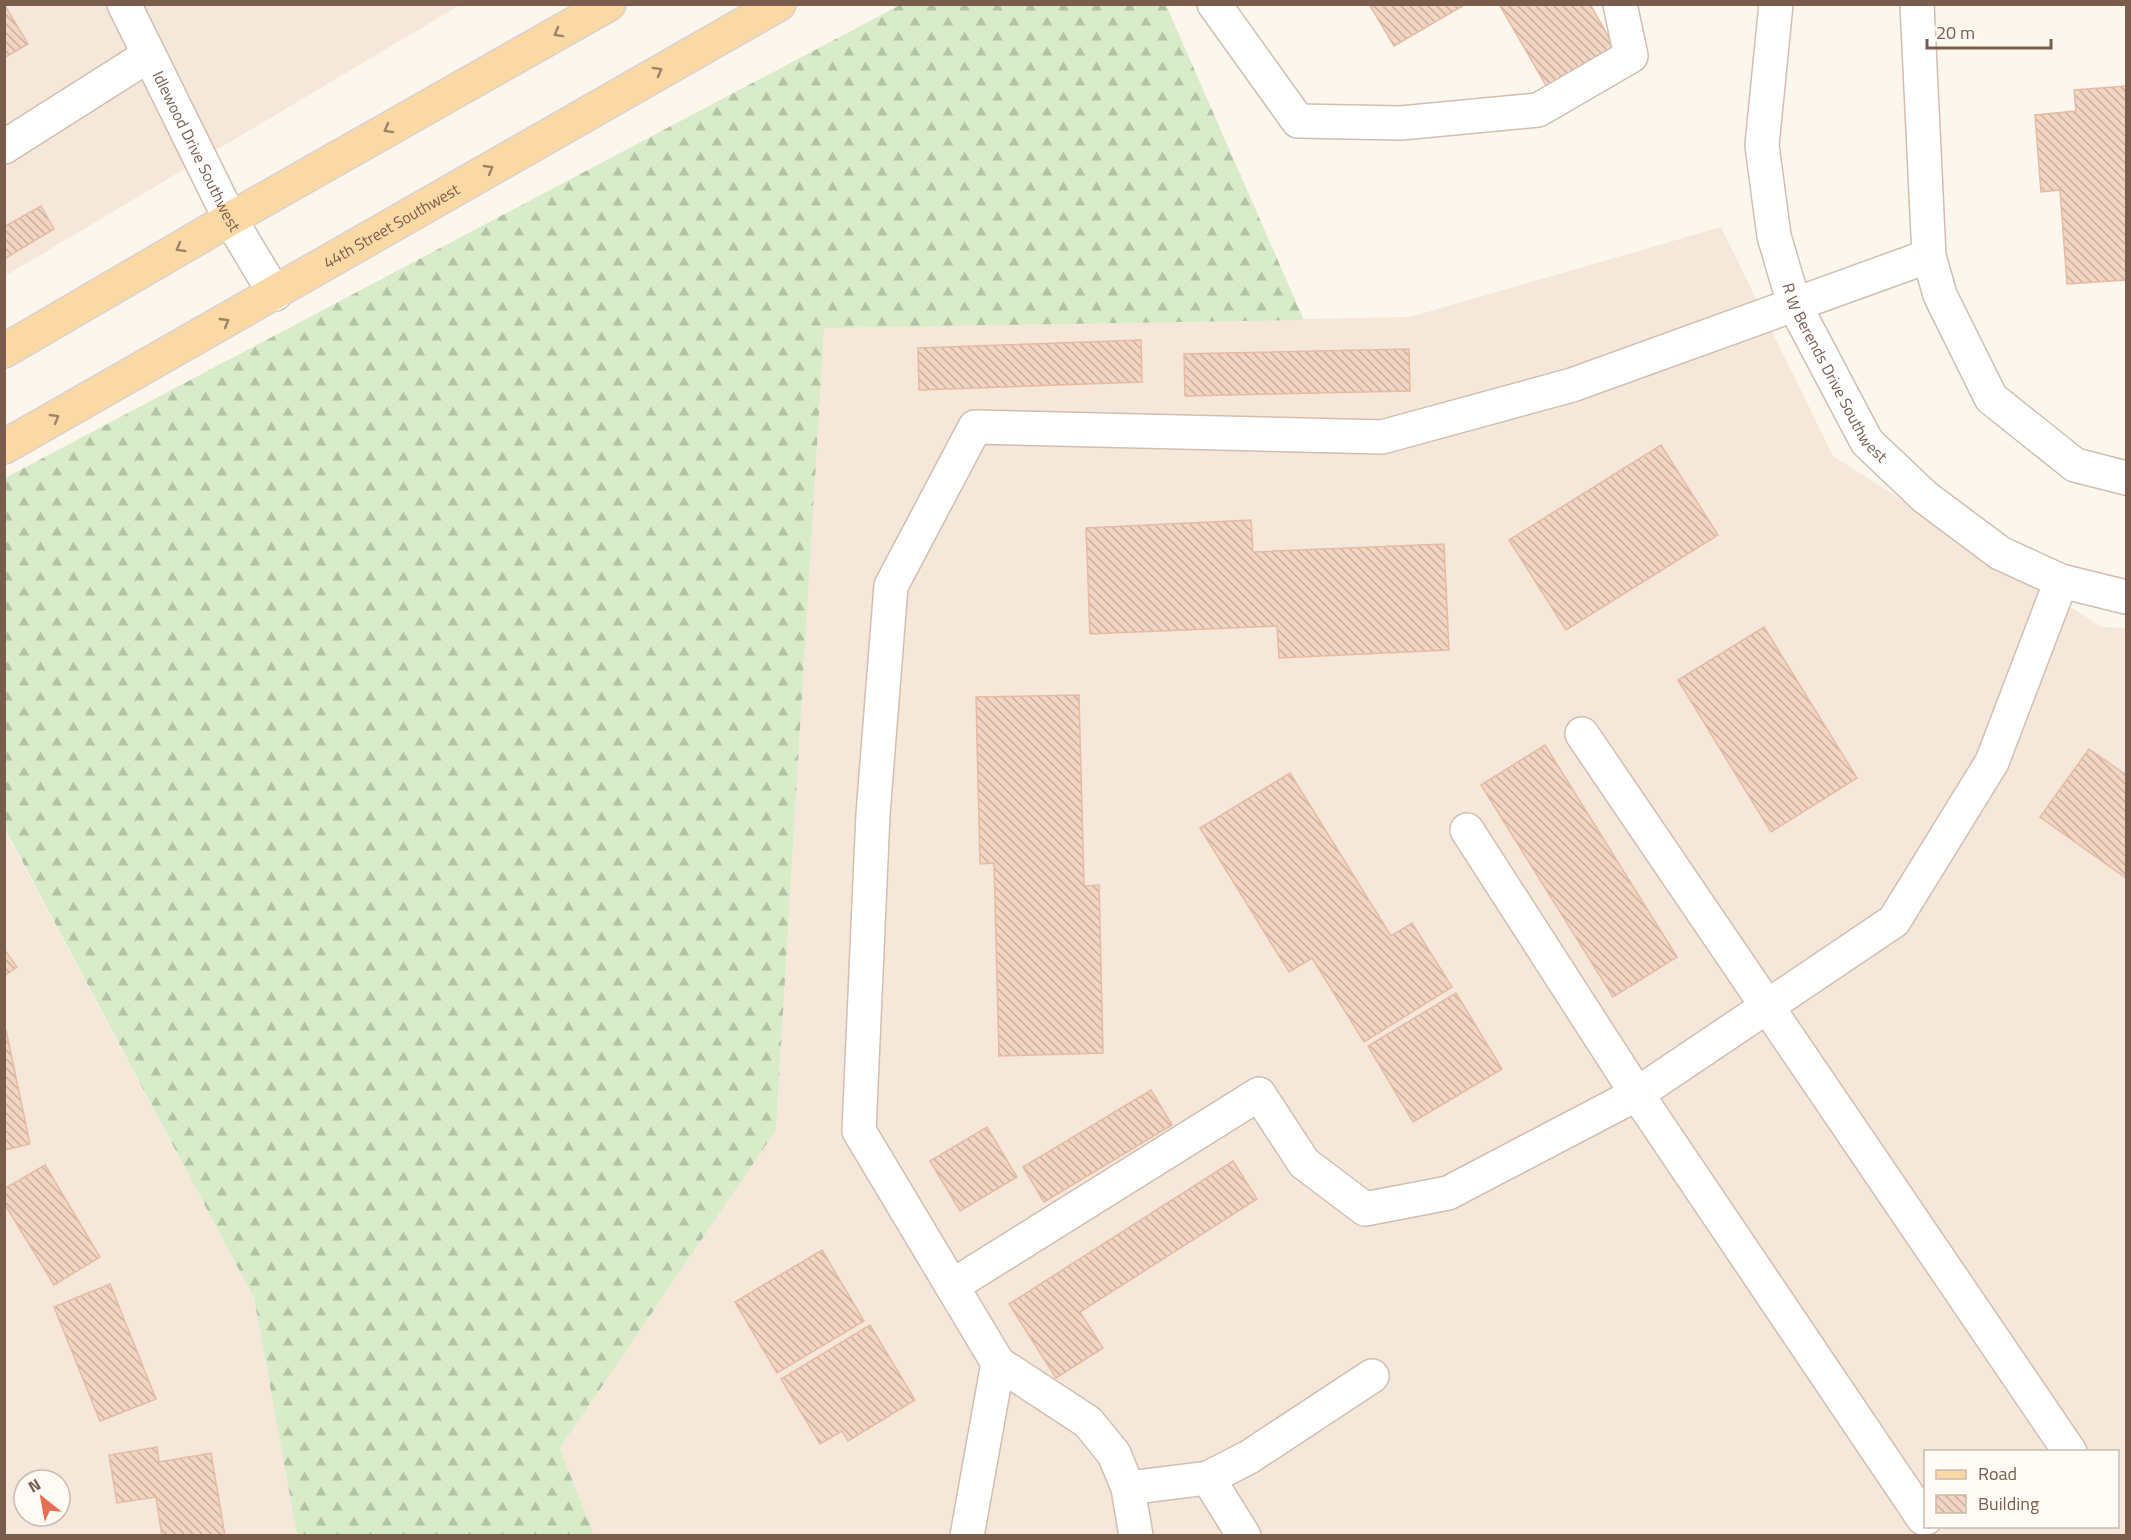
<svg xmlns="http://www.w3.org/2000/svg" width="2131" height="1540" font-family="'Titillium Web',sans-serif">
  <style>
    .residential { fill: #f5e8da; fill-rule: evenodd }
    .forest { fill: url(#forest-firs) }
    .building { fill: url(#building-back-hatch); stroke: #e6bba3; stroke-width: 1.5 }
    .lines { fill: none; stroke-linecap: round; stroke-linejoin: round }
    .minor-casing { stroke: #d1beb0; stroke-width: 36 }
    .major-casing { stroke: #dad1cd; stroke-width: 36 }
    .minor { stroke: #fff; stroke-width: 33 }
    .major { stroke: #fbd9a5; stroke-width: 33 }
    .oneway { stroke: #a18267 }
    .labels { text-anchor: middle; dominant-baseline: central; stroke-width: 4.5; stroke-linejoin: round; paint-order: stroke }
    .street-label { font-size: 16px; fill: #7a5c4d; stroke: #fffaf3 }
  </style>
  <defs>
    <pattern id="forest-firs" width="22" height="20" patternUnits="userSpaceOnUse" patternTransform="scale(1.5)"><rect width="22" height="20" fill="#d8ecc9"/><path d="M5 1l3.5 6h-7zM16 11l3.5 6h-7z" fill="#b4c2a5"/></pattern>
    <pattern id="building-back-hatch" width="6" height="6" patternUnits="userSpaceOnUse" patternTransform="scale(1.5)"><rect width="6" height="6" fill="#f3d5c3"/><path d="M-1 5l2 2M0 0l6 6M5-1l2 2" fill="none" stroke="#cab0a1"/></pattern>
  </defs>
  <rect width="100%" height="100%" fill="#fdf6ec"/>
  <g class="residential">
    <polygon points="5,4 460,5 5,276"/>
    <path d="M1721,227L1833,456L2102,627L2126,628V1535H594L560,1448L776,1130L824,327L1410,317ZM1926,1452H2118V1526H1926Z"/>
    <path d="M4,829L254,1298L297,1535H5ZM24,1480H60V1516H24Z"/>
  </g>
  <polygon class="forest" points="900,5 1166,5 1304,320 824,328 776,1130 560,1448 594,1535 297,1535 254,1298 5,829 5,478"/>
  <g class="building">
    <polygon points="4,4 28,44 4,58"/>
    <polygon points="1369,4 1466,4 1394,46"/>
    <polygon points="1499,4 1590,4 1616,50 1548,89"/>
    <polygon points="2126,86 2126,280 2067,284 2060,190 2041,192 2035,115 2076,111 2074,90"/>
    <polygon points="41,206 54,229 4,259 4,227"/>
    <polygon points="1141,340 1142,382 919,390 918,348"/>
    <polygon points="1409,349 1410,391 1185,396 1184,354"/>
    <polygon points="1661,445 1718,535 1566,630 1509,540"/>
    <polygon points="1251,520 1253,552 1444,544 1449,650 1279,658 1277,626 1090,634 1086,528"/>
    <polygon points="1764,627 1857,778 1771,832 1678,680"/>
    <polygon points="1079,695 1084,886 1099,885 1103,1053 999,1056 994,863 980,864 976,697"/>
    <polygon points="1545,745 1677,957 1613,997 1481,785"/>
    <polygon points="2089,749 2126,775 2126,878 2040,817"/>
    <polygon points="1290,773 1391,936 1412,923 1452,987 1364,1042 1312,958 1289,972 1200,828"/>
    <polygon points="4,949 17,967 4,976"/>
    <polygon points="1456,993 1502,1069 1413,1122 1368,1046"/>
    <polygon points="6,1030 30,1144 4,1150 4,1031"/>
    <polygon points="1151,1090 1172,1125 1044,1202 1023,1167"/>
    <polygon points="987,1127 1017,1177 960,1211 930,1161"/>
    <polygon points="1233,1161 1257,1199 1080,1312 1103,1348 1056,1378 1009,1304"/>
    <polygon points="45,1165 100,1257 54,1285 4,1203 4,1189"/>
    <polygon points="822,1250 864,1321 777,1373 735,1302"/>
    <polygon points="110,1284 156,1399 100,1421 54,1307"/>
    <polygon points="870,1325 915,1400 848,1441 842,1431 820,1444 781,1379"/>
    <polygon points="157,1447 159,1462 211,1453 225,1536 162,1536 156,1497 117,1503 109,1455"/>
  </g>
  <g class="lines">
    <defs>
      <g id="minor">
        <path id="s1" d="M124,4L230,219L275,294"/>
        <polyline points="1214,4 1298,121 1401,123 1538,110 1631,56 1620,4"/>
        <path id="s2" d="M1776,4L1762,145L1774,236L1794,304L1867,442L1925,497L2000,553L2061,581L2126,597"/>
        <polyline points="1917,4 1929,256 1940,295 1991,398 2075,465 2126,478"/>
        <polyline points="4,147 149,55"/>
        <polyline points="1582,734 2070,1452"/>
        <polyline points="1467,830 1637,1094 1923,1518 1926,1518"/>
        <polyline points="952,1286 1259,1094 1304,1163 1365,1209 1448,1193 1637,1094 1894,921 1992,762 2061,581"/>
        <polyline points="1208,1478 1244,1536"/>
        <polyline points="1128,1488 1208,1478 1249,1457 1372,1376"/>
        <polyline points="967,1536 998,1363"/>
        <polyline points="1136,1536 1128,1488 1114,1454 1088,1422 998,1363 859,1131 873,814 891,586 975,427 1382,437 1572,385 1929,256"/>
      </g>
      <g id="major">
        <polyline points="4,351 230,219 609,4"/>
        <path id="s3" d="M4,447L779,4"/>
      </g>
    </defs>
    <use href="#minor" class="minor-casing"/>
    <use href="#major" class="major-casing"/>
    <use href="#minor" class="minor"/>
    <use href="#major" class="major"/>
  </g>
  <defs><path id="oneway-chevron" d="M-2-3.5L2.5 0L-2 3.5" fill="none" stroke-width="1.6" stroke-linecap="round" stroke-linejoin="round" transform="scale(1.5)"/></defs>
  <g class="oneway">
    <use href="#oneway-chevron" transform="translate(558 33) rotate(151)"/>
    <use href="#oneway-chevron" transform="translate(658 71) rotate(-29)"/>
    <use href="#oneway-chevron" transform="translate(388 129) rotate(151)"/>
    <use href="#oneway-chevron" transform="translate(489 169) rotate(-30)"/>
    <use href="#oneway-chevron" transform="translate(180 248) rotate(150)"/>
    <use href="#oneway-chevron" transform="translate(225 322) rotate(-30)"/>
    <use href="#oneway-chevron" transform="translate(55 418) rotate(-30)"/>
  </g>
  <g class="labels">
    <g class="street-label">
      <text stroke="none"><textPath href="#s1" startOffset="164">Idlewood Drive Southwest</textPath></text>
      <text stroke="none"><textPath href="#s3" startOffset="446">44th Street Southwest</textPath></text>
      <text stroke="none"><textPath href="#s2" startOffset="384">R W Berends Drive Southwest</textPath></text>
    </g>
  </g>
  <rect width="2131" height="1540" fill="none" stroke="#7a5c4d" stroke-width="12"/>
  <rect x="1924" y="1450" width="195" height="78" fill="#fffaf3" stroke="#cabbb1" stroke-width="1.5"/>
  <rect x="1936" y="1470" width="30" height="9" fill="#fbd9a5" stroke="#cabbb1" stroke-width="1.5"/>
  <text x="1978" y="1480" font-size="18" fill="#7a5c4d">Road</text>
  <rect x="1936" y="1495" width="30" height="18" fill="url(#building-back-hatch)" stroke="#cabbb1" stroke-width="1.5"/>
  <text x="1978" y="1510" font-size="18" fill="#7a5c4d">Building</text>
  <g transform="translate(42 1498) rotate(329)"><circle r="28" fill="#fffaf3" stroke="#cabbb1" stroke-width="1.5"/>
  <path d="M0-4.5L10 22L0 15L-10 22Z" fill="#e76f51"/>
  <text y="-9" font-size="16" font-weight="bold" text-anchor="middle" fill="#7a5c4d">N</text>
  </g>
  <path d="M1927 39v9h124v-9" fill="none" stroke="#7a5c4d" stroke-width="3"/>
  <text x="1936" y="39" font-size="18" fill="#7a5c4d" stroke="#fffaf3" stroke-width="4.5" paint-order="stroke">20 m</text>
</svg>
